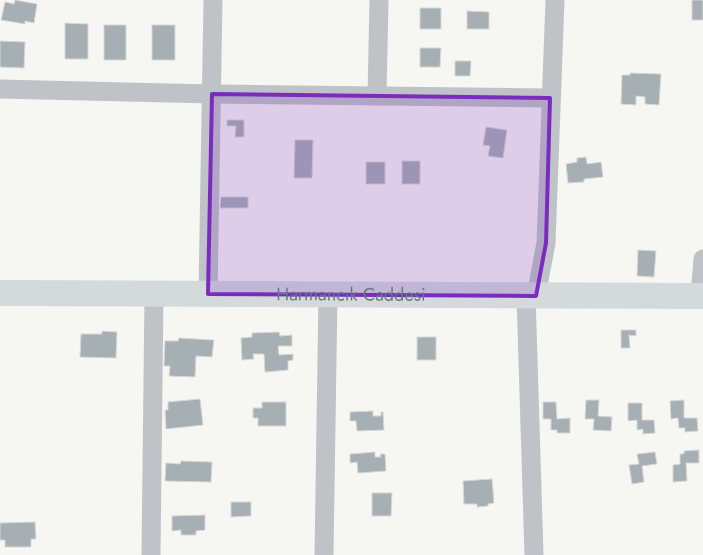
<svg xmlns="http://www.w3.org/2000/svg" width="703" height="555" font-family="Jost,sans-serif">
  <style>
    .building { fill: #a6afb4; stroke: #d8d7d5 }
    .lines { fill: none; stroke-linecap: round; stroke-linejoin: round }
    .street { stroke: #bfc3c7; stroke-width: 19 }
    .secondary { stroke: #d4d9dc; stroke-width: 26 }
    .marked { fill: #7b2cbf; fill-opacity: 0.2; stroke: #7b2cbf; stroke-width: 4; stroke-linejoin: round }
    .labels { text-anchor: middle; dominant-baseline: central; stroke-width: 5; stroke-linejoin: round; paint-order: stroke }
    .street-label { font-size: 18px; fill: #657884; stroke: #fff }
  </style>
  <rect width="100%" height="100%" fill="#f6f6f3"/>
  <g class="building">
    <polygon points="15,0 37,4 34,23 25,21 25,24 1,20 5,2 14,4"/>
    <rect x="692" y="0" width="11" height="20"/>
    <rect x="420" y="8" width="21" height="21"/>
    <polygon points="467,11 489,12 489,29 467,29"/>
    <polygon points="65,23 88,24 88,59 65,59"/>
    <rect x="104" y="25" width="22" height="35"/>
    <rect x="152" y="25" width="23" height="35"/>
    <polygon points="0,41 25,42 24,68 0,67"/>
    <polygon points="420,48 441,48 440,67 420,67"/>
    <polygon points="455,61 471,61 470,76 455,76"/>
    <polygon points="630,73 661,74 659,105 645,104 645,97 636,96 636,105 621,104 622,75 630,75"/>
    <polygon points="227,120 244,120 244,137 235,137 236,126 227,126"/>
    <polygon points="486,127 507,130 503,158 488,156 490,146 483,145"/>
    <polygon points="295,140 313,140 312,178 294,178"/>
    <polygon points="586,157 587,164 601,162 603,177 584,179 584,182 568,183 566,164 577,162 577,158"/>
    <rect x="402" y="161" width="18" height="23"/>
    <rect x="366" y="162" width="19" height="22"/>
    <polygon points="221,197 248,197 248,208 220,208"/>
    <polygon points="638,250 656,251 654,277 637,276"/>
    <polygon points="621,330 636,330 636,336 629,335 630,348 621,348"/>
    <polygon points="102,331 117,332 116,358 80,357 81,334 102,334"/>
    <polygon points="279,332 280,336 292,335 292,346 278,346 279,355 293,354 293,360 288,361 288,370 265,372 264,354 253,354 254,359 242,360 241,338 252,337 252,333"/>
    <rect x="417" y="337" width="19" height="23"/>
    <polygon points="179,338 214,340 212,357 196,356 195,377 169,376 170,366 164,366 165,341 178,341"/>
    <polygon points="200,399 203,425 166,429 165,410 168,410 168,402"/>
    <polygon points="586,400 599,400 598,416 612,417 611,431 593,430 594,419 585,419"/>
    <polygon points="684,400 684,418 697,418 698,431 685,432 685,428 679,428 678,418 671,419 670,401"/>
    <polygon points="262,402 286,402 286,426 258,426 258,418 253,418 253,408 262,408"/>
    <polygon points="543,402 556,402 557,419 570,418 570,433 557,433 557,430 551,430 551,419 543,419"/>
    <polygon points="628,403 642,403 642,420 654,420 655,433 643,434 643,429 637,430 637,420 628,421"/>
    <polygon points="373,411 373,416 381,416 381,412 383,412 384,430 357,431 356,421 350,421 350,412"/>
    <polygon points="699,450 699,463 686,463 687,481 673,482 673,465 680,464 680,454 684,454 684,451"/>
    <polygon points="375,452 375,457 381,457 380,454 385,454 386,471 358,473 357,462 350,463 350,454"/>
    <polygon points="655,452 657,464 642,466 644,482 632,484 629,465 639,464 637,454"/>
    <polygon points="181,461 212,462 211,482 165,481 166,463 180,464"/>
    <polygon points="492,479 494,503 488,504 488,506 477,507 477,504 464,504 463,481"/>
    <polygon points="372,493 392,493 391,516 372,516"/>
    <polygon points="231,502 251,502 251,516 231,517"/>
    <polygon points="205,515 205,530 196,531 196,535 181,535 181,530 172,531 172,516"/>
    <polygon points="35,522 36,539 31,539 31,547 5,547 5,540 0,540 0,523"/>
  </g>
  <g class="lines">
    <g class="street">
      <polyline points="0,89 212,94 550,98"/>
      <polyline points="377,96 379,0"/>
      <polyline points="208,294 213,0"/>
      <polyline points="526,295 534,555"/>
      <polyline points="536,296 546,243 555,0"/>
      <polyline points="700,296 703,259"/>
      <polyline points="151,555 154,294"/>
      <polyline points="324,555 328,294"/>
    </g>
    <path class="secondary" id="s1" d="M0,293L703,296"/>
  </g>
  <path class="marked" d="M212,94L550,98L546,243L536,296L208,294Z"/>
  <g class="labels">
    <g class="street-label">
      <text stroke="none"><textPath href="#s1" startOffset="351">Harmancık Caddesi</textPath></text>
    </g>
  </g>
</svg>
